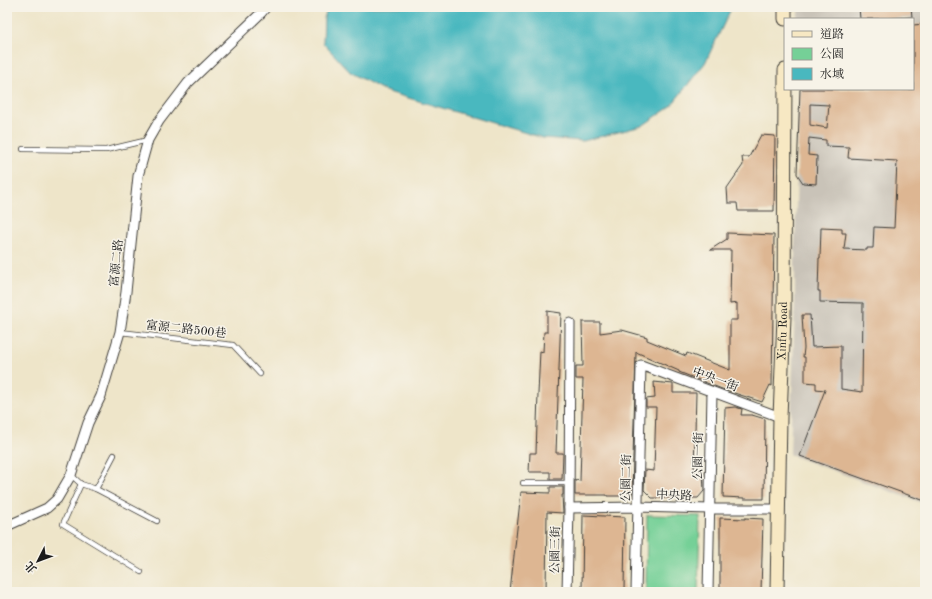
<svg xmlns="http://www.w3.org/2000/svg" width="932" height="599" font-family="'Old Standard TT','Noto Serif TC',serif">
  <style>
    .industrial { fill: #c9c3b8 }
    .green { fill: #75d097; stroke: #48765a }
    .water { fill: #49b8bf; stroke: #326a6e }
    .building { fill: #ddb692; fill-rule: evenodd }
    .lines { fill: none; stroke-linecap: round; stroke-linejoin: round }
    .lane-casing { stroke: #3c3a36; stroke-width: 6 }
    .street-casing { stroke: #3c3a36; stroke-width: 11 }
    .secondary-casing { stroke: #3c3a36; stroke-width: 15 }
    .lane { stroke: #fff; stroke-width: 4.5 }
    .street { stroke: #fff; stroke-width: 9 }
    .secondary { stroke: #f7e8c3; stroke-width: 13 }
    .labels { text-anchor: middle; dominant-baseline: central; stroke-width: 3; stroke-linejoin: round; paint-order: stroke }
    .street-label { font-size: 12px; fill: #1c1c1c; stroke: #f7f3e8 }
  </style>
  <rect width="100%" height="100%" fill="#f7f3e8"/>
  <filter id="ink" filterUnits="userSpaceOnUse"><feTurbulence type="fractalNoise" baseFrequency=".025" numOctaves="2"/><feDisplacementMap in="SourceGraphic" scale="8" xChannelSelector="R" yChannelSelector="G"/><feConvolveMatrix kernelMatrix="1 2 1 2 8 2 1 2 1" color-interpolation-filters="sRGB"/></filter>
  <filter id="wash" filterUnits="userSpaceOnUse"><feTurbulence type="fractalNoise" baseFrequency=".012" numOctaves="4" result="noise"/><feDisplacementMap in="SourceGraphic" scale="16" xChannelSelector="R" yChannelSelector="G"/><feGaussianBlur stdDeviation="0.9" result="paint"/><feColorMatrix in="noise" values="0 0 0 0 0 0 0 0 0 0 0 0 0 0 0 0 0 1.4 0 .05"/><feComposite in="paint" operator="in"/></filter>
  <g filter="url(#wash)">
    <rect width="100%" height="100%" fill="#eee5c9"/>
    <polygon class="industrial" points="798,7 925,7 925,504 790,455 795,304 795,246 799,89 913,89 913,19 798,19"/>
    <polygon class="green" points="647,515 700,516 698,592 646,592"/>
    <polygon class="water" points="328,7 730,7 730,11 705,63 670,107 642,126 583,141 543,138 385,91 350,72 323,43 324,18"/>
    <g id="blocks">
      <g class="building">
        <polygon points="859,7 911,7 912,17 881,19 860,19"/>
        <path d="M925,24V501L800,456L825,390L816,389V383L805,382V357H803L804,348L802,315H810L812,347L841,346V389L862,392L863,303L820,302V291H818L819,258H820L821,228L842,229V233H846L844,249L867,250V248H873L874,227L894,228L897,161L848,158L849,147L826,146V140L809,138L808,155L817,156L816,184L803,183L797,174L800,89H913V25ZM810,104L829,105L827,128L810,125Z"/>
        <polygon points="761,135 775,136 774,211 738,211 737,203 728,203 727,188 743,165 742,157 749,157"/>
        <polygon points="727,233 774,235 772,386 770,385 762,402 722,389 679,372 679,371 636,352 632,493 629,496 607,496 607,495 575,495 575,480 580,481 583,379 576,379 576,366 583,366 582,322 600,322 600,333 622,330 647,337 647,340 686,356 687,353 730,370 730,320 737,320 737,303 730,304 731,250 710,250 727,239"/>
        <polygon points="547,311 561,313 556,453 563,453 562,479 550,479 550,472 529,472 530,453 536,453 538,394 540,351 543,352 544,332 547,332"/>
        <polygon points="654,382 673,384 673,393 696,393 694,471 703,471 704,491 698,498 652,498 644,490 645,470 654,471 656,407 646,407 646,399 655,398"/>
        <polygon points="735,407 742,409 741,415 752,415 765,419 764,499 744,499 744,498 723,497 725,408"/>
        <polygon points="550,487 563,487 563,495 562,495 563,513 547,512 546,592 510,592 521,492 550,493"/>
        <polygon points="583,515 625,517 624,592 582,592"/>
        <polygon points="720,518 745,519 745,518 763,519 761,592 720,592"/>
      </g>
    </g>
  </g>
  <g filter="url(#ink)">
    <use href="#blocks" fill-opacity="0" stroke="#3c3a36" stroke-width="1"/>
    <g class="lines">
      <defs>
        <g id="lane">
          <polyline points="23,149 106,150 148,140"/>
          <polyline points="120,332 233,345 260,374"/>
          <polyline points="71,475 81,484 96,489 157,521"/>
          <polyline points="523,483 569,483"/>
          <polyline points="81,484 63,524 141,572"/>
          <polyline points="96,489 114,455"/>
        </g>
        <g id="street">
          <polyline points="569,508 638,507 710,509 778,509"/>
          <polyline points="7,526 47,508 57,499 71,475 88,423 101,396 120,332 126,292 138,176 148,140 159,121 188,83 261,13 266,7"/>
          <polyline points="567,592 569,508 570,323"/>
          <polyline points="636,592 641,365 780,417"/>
          <polyline points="708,592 712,392"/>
        </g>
        <g id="secondary">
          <polyline points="785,19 785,7"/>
          <path id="s1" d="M777,592L780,417L784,317L785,70"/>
        </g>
      </defs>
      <use href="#lane" class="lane-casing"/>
      <use href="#street" class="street-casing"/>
      <use href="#secondary" class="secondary-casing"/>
      <use href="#lane" class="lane"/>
      <use href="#street" class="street"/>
      <use href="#secondary" class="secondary"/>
    </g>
  </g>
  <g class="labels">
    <g class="street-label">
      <text transform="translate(117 263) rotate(-84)">富源二路</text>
      <text transform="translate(186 330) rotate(6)">富源二路500巷</text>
      <text stroke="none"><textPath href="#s1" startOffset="261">Xinfu Road</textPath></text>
      <text transform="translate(715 380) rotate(21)">中央一街</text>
      <text transform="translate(699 456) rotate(-89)">公園一街</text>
      <text transform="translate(627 478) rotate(-89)">公園二街</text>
      <text transform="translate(674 496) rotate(2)">中央路</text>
      <text transform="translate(556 550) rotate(-89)">公園三街</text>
    </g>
  </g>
  <rect width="932" height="599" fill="none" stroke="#f7f3e8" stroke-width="24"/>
  <rect x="784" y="18" width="130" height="72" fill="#f7f3e8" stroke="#9f9d96"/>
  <rect x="792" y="31" width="20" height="6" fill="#f7e8c3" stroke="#9f9d96"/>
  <text x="820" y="38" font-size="12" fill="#1c1c1c">道路</text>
  <rect x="792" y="48" width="20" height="12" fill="#75d097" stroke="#9f9d96"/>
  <text x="820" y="58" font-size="12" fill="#1c1c1c">公園</text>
  <rect x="792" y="68" width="20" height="12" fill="#49b8bf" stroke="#9f9d96"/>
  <text x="820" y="78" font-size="12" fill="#1c1c1c">水域</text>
  <g transform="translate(38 561) rotate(228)" stroke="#f7f3e8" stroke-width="3" paint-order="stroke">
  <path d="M0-3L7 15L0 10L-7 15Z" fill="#1c1c1c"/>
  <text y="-6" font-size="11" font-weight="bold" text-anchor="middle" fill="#1c1c1c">北</text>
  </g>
</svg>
